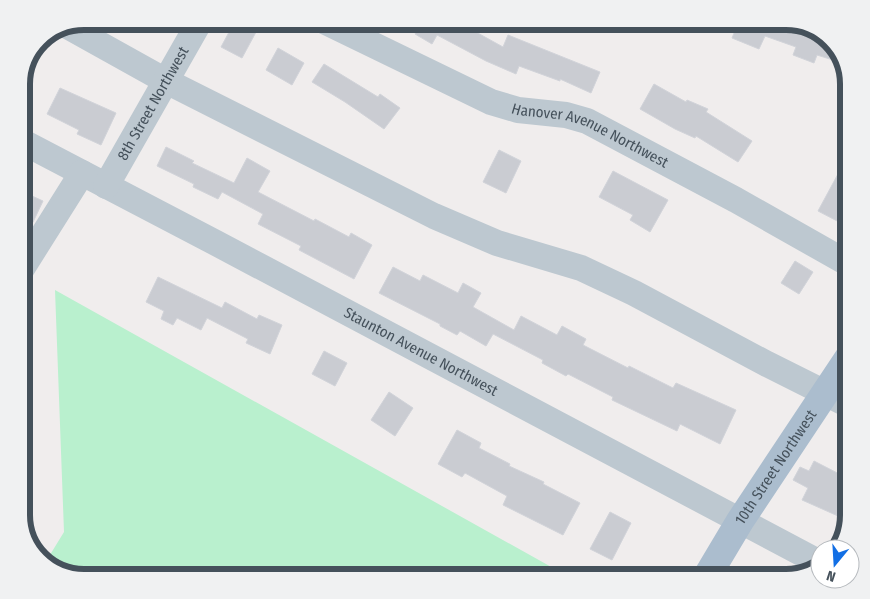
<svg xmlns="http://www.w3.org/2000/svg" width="870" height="599" font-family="'Fira Sans Condensed',sans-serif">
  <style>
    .green { fill: #b9f0ce }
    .building { fill: #caccd2; stroke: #d1d3d9 }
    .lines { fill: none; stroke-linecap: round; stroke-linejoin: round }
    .minor { stroke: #bdc8d0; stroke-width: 26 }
    .major { stroke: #abbdce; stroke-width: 28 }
    .labels { text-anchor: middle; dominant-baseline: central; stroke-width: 4.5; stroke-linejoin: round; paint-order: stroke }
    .street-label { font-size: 15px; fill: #45515b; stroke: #fff }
    .rim { fill: none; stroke: #45515b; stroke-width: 6 }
  </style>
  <rect width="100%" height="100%" fill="#f0eded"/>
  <polygon class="green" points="55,290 571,578 84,578 49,567 45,563 64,532"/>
  <g class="building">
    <polygon points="235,21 262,21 242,58 221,47"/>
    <polygon points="397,21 456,21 503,47 508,35 600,72 591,93 560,79 560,81 519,66 516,74 486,61 437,35 432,44 415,34 417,31"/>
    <polygon points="729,21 771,21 771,22 791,31 793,27 829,41 837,50 833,60 817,55 814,63 793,55 796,47 765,36 759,49 732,38 737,26 729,23"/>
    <polygon points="278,48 304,63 292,85 266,70"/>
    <polygon points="324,64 378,97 380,94 400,108 384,129 345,102 312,82"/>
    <polygon points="654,84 686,102 687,100 708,109 706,112 752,141 738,162 696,136 695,138 675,129 640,109"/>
    <polygon points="60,88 116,113 101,145 77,134 79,130 47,114"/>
    <polygon points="166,147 194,161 192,163 234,183 247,158 270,171 258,192 314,221 315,219 349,237 351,233 372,245 354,279 299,250 301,246 258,224 263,214 222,192 218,199 193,187 194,184 157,166"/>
    <polygon points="499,150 521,161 506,193 483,182"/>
    <polygon points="613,171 668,200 650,232 630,220 633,215 599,197"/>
    <polygon points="838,174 849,180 849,210 841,223 818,211"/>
    <polygon points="21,191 43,201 33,222 21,241"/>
    <polygon points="795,261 813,272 799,294 781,283"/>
    <polygon points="393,267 420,281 423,275 458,293 463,283 481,293 473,307 514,330 521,316 557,335 562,326 586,339 583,345 628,368 629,366 673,388 676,383 736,410 720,444 680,424 677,431 612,400 613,397 568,374 566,376 542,363 543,360 493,334 486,346 460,331 457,335 440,326 440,324 379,293"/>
    <polygon points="158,277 222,308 225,302 257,319 259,315 282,325 270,354 246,343 248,339 207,318 201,330 177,318 173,325 161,319 164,311 146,302"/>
    <polygon points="324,351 347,363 335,386 312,374"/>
    <polygon points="389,392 413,408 395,436 371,420"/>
    <polygon points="457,430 481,443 479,448 510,464 509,466 544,482 543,484 580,503 563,535 503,505 507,496 465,473 462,477 438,464"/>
    <polygon points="814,461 849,479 847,520 802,500 808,488 793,480 800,467 809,471"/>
    <polygon points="610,512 631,523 612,560 590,549"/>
  </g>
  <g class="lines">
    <g class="minor">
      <path id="s1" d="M324,21L491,102L518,110L566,115L587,121L736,200L849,264"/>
      <polyline points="69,27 166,81 434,216 497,243 581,268 634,293 767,364 849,405"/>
      <path id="s2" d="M21,141L216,243L820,563"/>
      <path id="s3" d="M106,186L200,21"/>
      <polyline points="21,270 82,173"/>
    </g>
    <path class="major" id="s4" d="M706,578L740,521L849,357"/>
  </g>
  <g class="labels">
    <g class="street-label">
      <text stroke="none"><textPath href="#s3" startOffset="95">8th Street Northwest</textPath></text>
      <text stroke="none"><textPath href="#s1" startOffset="291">Hanover Avenue Northwest</textPath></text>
      <text stroke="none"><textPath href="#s2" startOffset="452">Staunton Avenue Northwest</textPath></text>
      <text stroke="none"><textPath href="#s4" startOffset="131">10th Street Northwest</textPath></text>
    </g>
  </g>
  <path d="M0 0H870V599H0ZM84 30H786A54 54 0 0 1 840 84V515A54 54 0 0 1 786 569H84A54 54 0 0 1 30 515V84A54 54 0 0 1 84 30Z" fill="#f0f1f2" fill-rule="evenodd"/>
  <path class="rim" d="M84 30H786A54 54 0 0 1 840 84V515A54 54 0 0 1 786 569H84A54 54 0 0 1 30 515V84A54 54 0 0 1 84 30Z"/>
  <g transform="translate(835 564) rotate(198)"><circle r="24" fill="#ffffff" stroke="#b5b9bd"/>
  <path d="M0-4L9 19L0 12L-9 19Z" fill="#126fe5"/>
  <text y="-8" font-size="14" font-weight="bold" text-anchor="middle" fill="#45515b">N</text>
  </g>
</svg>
